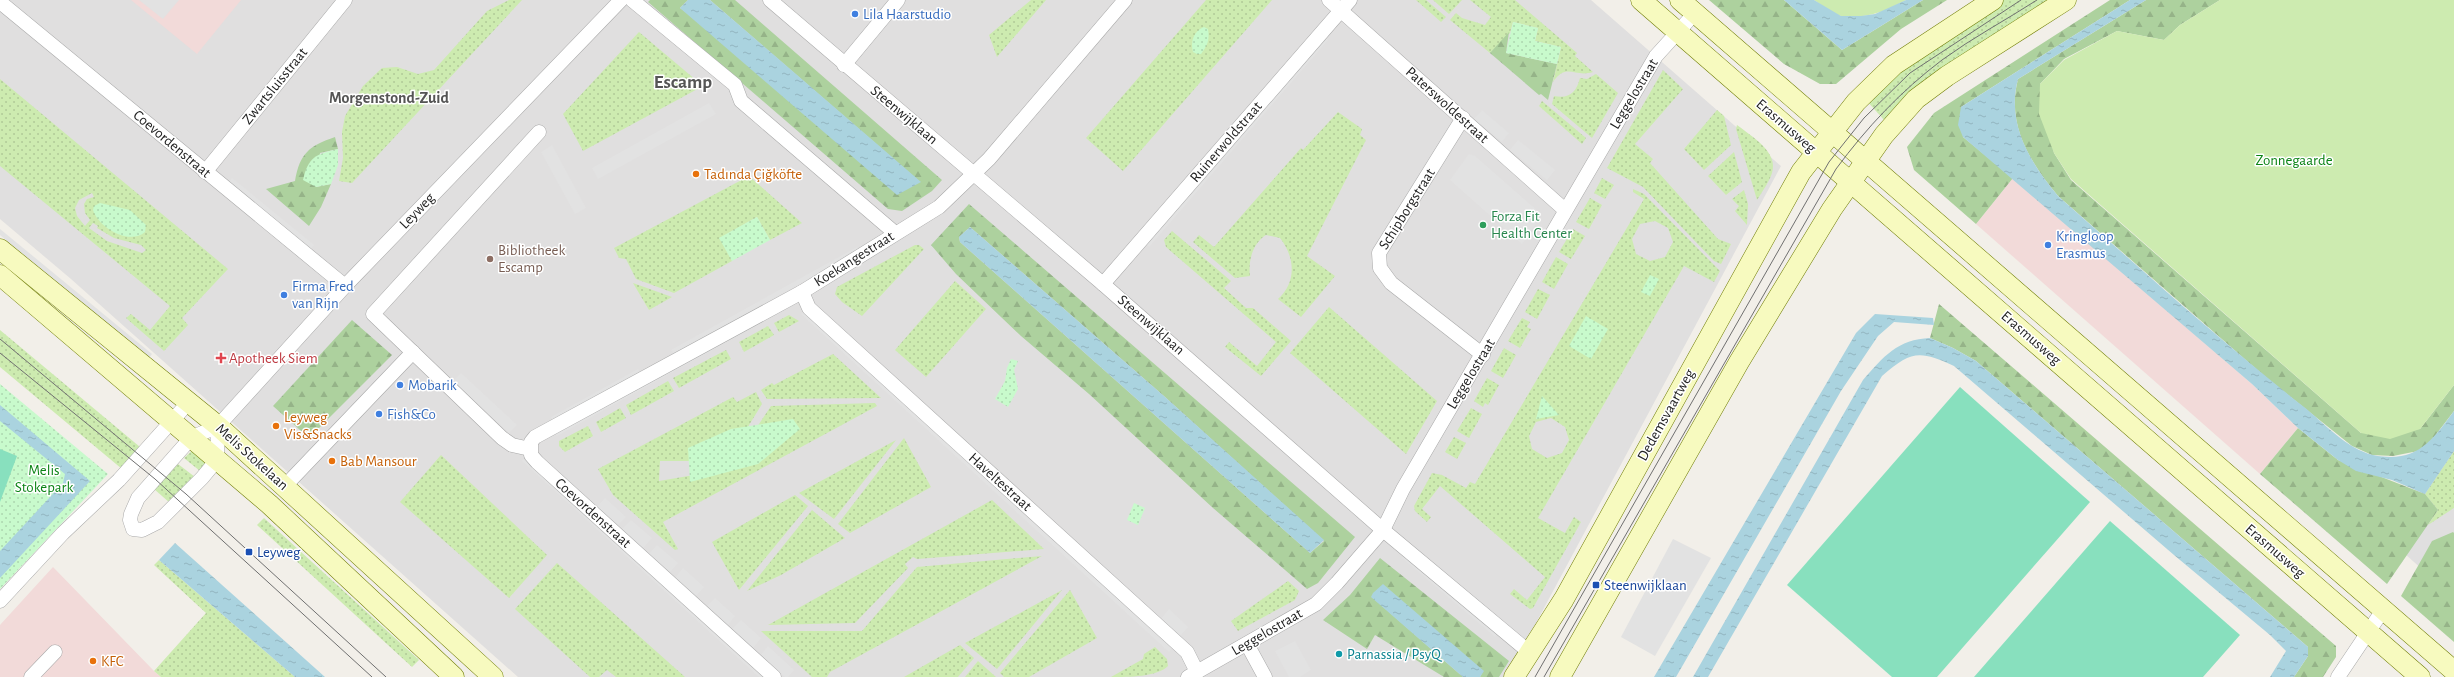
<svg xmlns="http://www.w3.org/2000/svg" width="2454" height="677" font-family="'Alegreya Sans',sans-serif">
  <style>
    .residential { fill: #e0dfdf }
    .commercial { fill: #f2dad9 }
    .grass { fill: url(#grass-dots); fill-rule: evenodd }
    .forest { fill: url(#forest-firs); fill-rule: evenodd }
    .park { fill: url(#park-dots) }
    .garden { fill: #cdebb0 }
    .pitch { fill: #88e0be }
    .parking { fill: #e2e2e2 }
    .water { fill: url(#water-ripples) }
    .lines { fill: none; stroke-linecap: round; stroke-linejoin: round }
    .street-casing { stroke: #a9a9a9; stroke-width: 15 }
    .secondary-casing { stroke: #707d05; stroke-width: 21 }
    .street { stroke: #fff; stroke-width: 14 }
    .secondary { stroke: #f7fabf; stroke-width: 20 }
    .tram { stroke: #707070; stroke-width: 1 }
    .shop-dot { fill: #3f7fe0; stroke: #fff; stroke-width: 1.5 }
    .food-dot { fill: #e8710a; stroke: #fff; stroke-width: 1.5 }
    .leisure-dot { fill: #2e9e5b; stroke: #fff; stroke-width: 1.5 }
    .education-dot { fill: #8d6e63; stroke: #fff; stroke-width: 1.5 }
    .health-dot { fill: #e0444e; stroke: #fff; stroke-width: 1.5 }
    .transit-dot { fill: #1a4fb4; stroke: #fff; stroke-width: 1.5 }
    .culture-dot { fill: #0f9aa8; stroke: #fff; stroke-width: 1.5 }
    .labels { text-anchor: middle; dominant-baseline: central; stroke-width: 3; stroke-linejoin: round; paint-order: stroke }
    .shop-label { font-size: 15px; fill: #366cbe; stroke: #fff; text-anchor: start }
    .street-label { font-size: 15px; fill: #222; stroke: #fff }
    .park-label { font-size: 15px; fill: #0c8416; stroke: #fff }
    .food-label { font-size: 15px; fill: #c56008; stroke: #fff; text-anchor: start }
    .leisure-label { font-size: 15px; fill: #27864d; stroke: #fff; text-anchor: start }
    .education-label { font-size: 15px; fill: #785e54; stroke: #fff; text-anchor: start }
    .health-label { font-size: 15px; fill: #be3a42; stroke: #fff; text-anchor: start }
    .transit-label { font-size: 15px; fill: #164399; stroke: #fff; text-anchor: start }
    .culture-label { font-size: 15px; fill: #0d838f; stroke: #fff; text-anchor: start }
    .neighbourhood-label { font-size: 16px; font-weight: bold; fill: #555; stroke: #fff }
    .district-label { font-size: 19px; font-weight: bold; fill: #555; stroke: #fff }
  </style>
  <defs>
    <pattern id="grass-dots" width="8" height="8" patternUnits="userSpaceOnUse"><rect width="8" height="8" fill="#cdebb0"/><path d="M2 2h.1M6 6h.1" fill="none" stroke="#b0c997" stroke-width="1.8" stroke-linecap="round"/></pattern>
    <pattern id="forest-firs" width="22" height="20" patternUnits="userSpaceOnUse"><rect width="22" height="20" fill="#add19e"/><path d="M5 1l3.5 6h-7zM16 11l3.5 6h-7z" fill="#95b388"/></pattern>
    <pattern id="park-dots" width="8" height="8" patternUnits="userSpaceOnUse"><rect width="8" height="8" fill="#c8facc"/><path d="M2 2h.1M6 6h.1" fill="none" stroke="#acd6af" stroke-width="1.8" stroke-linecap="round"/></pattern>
    <pattern id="water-ripples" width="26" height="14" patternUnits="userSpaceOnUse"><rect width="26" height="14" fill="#aad3df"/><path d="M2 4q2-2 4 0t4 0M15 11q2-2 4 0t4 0" fill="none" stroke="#92b5bf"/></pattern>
  </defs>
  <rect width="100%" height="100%" fill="#f2efe9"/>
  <g class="residential">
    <polygon points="0,0 1591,0 1781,166 1507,677 518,677 71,279 0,219"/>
    <polygon points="2454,432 2454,598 2384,535"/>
  </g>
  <g class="commercial">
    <polygon points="131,0 241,0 197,54"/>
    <polygon points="2013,178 2252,384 2298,428 2260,474 1976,224"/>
    <polygon points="53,567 154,671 161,677 0,677 0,625"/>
  </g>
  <g class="grass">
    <polygon points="509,0 522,0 352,183 339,181 343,158 342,132 345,116 363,86 382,68 397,67 418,74 434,70 487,11"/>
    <polygon points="1031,0 1046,0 997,57 989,35"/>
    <polygon points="1206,0 1272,0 1123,171 1086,138"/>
    <polygon points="1416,0 1426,0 1446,17 1441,22"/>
    <polygon points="1433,0 1462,0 1449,14"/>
    <path d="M1470,0H1515L1577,53L1575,56L1593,72C1574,78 1567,62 1553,82L1561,47L1535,41L1538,28L1513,22L1510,33L1490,53L1450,20L1456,13L1462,18L1485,25L1491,17Z"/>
    <polygon points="2002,0 2056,0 1884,120 1866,100 1890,77"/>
    <polygon points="639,32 703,86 583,151 563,114"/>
    <polygon points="1663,70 1683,89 1635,144 1653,159 1650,163 1718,239 1731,244 1721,264 1714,261 1643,187 1607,168"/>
    <path d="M1596,74L1618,93L1592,138L1552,104L1554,96C1569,99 1576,93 1580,78L1587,79Z"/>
    <path d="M0,79L228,269L182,318L188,325L164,351L126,318L131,314L150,330L170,306L0,166ZM92,193L94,197L87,199L84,204L85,213L90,220L85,226L77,216L75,208L79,200ZM93,223L98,226L97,228L114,238L141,245L146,250L142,253L107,241L89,228Z"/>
    <polygon points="1542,101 1586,138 1582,144 1539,106"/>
    <polygon points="1717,110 1724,116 1731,145 1704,170 1684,149"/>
    <path d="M1338,112L1362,129L1360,135L1366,140L1307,256L1335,276L1301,317L1278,299C1297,282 1295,257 1280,238L1266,235C1253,243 1248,260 1250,276L1235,278L1193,242L1199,235L1214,247L1301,148L1303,150Z"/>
    <path d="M1737,125C1751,136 1779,152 1772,173C1769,182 1762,192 1757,200L1736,129Z"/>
    <polygon points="1734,152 1742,182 1726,195 1708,176"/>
    <polygon points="749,176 802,223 770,240 757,217 720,238 732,261 674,293 636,279 626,259 619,258 614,248"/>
    <polygon points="1602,178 1614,185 1605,199 1594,193"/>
    <path d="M1633,189L1644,194L1720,271L1714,282L1684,266L1538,518L1565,533L1574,517L1581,522L1533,608L1530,609L1510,594L1514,589L1527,600L1545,577L1440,486L1422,509L1431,517L1427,522L1415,511L1414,506L1432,473L1442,475L1466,488L1470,482L1475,484L1644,199L1633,192ZM1655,221L1668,228L1673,242L1665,257L1650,261L1636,254L1632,239L1640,224ZM1551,418L1565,427L1569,440L1562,453L1547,458L1532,449L1529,436L1536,422Z"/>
    <polygon points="1744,190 1748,204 1747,225 1735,211 1739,206 1732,199"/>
    <polygon points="1590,198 1602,205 1589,229 1576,222"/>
    <polygon points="1573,229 1585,236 1571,259 1559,252"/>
    <polygon points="1172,231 1231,281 1224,288 1246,308 1253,308 1291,341 1261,376 1225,347 1229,342 1257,366 1276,342 1166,247 1164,240"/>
    <polygon points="915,245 919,245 924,249 862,316 842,302 835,294 837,287"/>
    <polygon points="1556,257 1568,264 1554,289 1542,282"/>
    <polygon points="955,281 986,309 926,377 895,350"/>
    <polygon points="633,283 672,297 649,310"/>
    <polygon points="1538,289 1550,295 1537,319 1525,312"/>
    <polygon points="1329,307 1437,401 1406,454 1290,353"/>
    <polygon points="789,315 799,321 779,332 774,323"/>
    <polygon points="1522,318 1530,322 1527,327 1531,329 1520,348 1508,341"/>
    <polygon points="768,326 774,335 744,352 739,342"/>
    <polygon points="0,330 140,447 122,469 0,367"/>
    <polygon points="1504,348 1516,355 1503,378 1491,371"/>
    <polygon points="726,350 731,359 679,388 673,378"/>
    <polygon points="833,354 881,398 767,399 761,390 772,383 774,385"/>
    <polygon points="1487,378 1499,385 1488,405 1485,403 1483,407 1474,401"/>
    <polygon points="668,381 674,391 631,415 626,405"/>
    <polygon points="756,392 762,404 727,461 660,461 659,481 729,469 771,406 875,403 877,406 663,522 678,549 675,550 613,495 598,469 733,397 737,402"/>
    <polygon points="620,408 626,418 601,432 596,422"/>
    <polygon points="1471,408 1482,414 1469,438 1457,431"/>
    <polygon points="588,426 593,436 565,452 559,446 559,441"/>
    <polygon points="1454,437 1466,443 1457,459 1445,452"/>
    <polygon points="904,438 931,487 850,533 838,524"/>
    <polygon points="896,440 834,519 799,493"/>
    <polygon points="194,449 207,462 200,471 184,458"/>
    <polygon points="2454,451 2454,508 2428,525 2438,510 2425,494"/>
    <polygon points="441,455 547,555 509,598 400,502"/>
    <polygon points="178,464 195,477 170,503 154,489"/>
    <polygon points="795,495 808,506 739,590 712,542"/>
    <polygon points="992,500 1044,549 917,559 913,557 905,564 908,568 855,623 768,625"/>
    <polygon points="812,510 845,538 781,575 747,591"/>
    <polygon points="264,518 419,660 412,667 257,525"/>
    <polygon points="1042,556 830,672 827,677 812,677 761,631 862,631 917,567"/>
    <polygon points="159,560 295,677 161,677 154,671 206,613 154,565"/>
    <polygon points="557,563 685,677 616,677 607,670 599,677 590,677 515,609"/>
    <polygon points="1288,581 1299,591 1295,600 1238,631 1231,621"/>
    <polygon points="1062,590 997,669 965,643"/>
    <polygon points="1070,590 1097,638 1029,677 1004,677 1000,673"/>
    <polygon points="960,645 974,658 958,677 904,677"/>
    <path d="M1155,647L1167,659L1168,666C1157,677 1129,677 1111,677L1143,659L1144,654Z"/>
    <polygon points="978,661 996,677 965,677"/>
  </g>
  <g class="forest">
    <polygon points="650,0 688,0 680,8 920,182 710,0 735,0 942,180 932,191 902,211 888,209 648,2"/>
    <polygon points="1709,0 1784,0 1842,50 1923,0 1947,0 1901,29 1836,84 1820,84 1784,64"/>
    <polygon points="2110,0 2130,0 1961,107 1963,137 2013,178 1976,224 1914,170 1907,147 1934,113"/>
    <path d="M2146,0H2220L2180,25L2164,40L2117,31L2064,59L2040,84L2054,153L2071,180L2361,433L2420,429L2454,385V411L2431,441L2418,451L2393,456L2372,455L2352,446L2263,375L2058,196C2030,162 2006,125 2018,79Z"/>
    <polygon points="1509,32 1506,53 1557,64 1548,100 1541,94 1539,95 1490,53"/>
    <path d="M335,137L338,149L320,153L316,187L331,184L321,207L309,226L266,189L295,181C300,153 309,146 335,137Z"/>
    <path d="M969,204L1355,537L1318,583L1307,589L1213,508L1089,394L1021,336L956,274L931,245ZM970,227L1165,397L1324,541L1310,553L960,242L959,237Z"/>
    <polygon points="1939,304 2336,646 2336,657 2323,677 2294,677 2308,656 2308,647 1976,361 1953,348 1930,338"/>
    <polygon points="352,320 392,355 309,438 273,406"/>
    <polygon points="2298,428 2338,460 2425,494 2438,510 2387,584 2260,474"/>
    <polygon points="2453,532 2454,533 2454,642 2401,596 2432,541"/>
    <polygon points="1380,558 1509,661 1499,677 1480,677 1483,671 1372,597 1463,677 1444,677 1375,635 1367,649 1323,620 1350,595"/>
  </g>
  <g class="park">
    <polygon points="1513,22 1538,28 1535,41 1561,47 1557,64 1506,53"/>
    <path d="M1204,27L1208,29C1210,40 1207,46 1201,54H1197L1193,52C1190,41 1194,31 1204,27Z"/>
    <path d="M338,149V165L331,184L316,187L303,180C308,157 316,154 338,149Z"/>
    <path d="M100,203L130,210L146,225L145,232C129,246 98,227 93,210L94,206Z"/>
    <polygon points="757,217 770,240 732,261 719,238"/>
    <polygon points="1650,275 1659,279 1650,296 1641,292"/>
    <polygon points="1586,316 1608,329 1591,359 1569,346"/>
    <polygon points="1011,359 1018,361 1014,370 1018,389 1008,407 995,399 1005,381 1007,368"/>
    <polygon points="0,384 108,474 0,589"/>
    <polygon points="1542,396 1559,415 1536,419"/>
    <polygon points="793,419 800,429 758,464 690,482 688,448 731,429"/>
    <polygon points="1134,503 1145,508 1138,525 1127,520"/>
  </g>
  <g class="garden">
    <path d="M1814,0H1906C1887,11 1863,20 1841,16C1831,14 1822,5 1814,0Z"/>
    <polygon points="2220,0 2454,0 2454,385 2420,429 2390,439 2361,433 2071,179 2054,153 2039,114 2040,84 2064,60 2117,31 2164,40 2180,25"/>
  </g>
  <g class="pitch">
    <polygon points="1960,387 2090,502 1937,677 1892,677 1787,585"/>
    <polygon points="0,449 17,456 0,502"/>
    <polygon points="2110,521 2240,635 2203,677 1974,677"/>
  </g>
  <g class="parking">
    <polygon points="139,0 179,0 163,19"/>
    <polygon points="1325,37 1328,40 1149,247 1146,244"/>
    <polygon points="709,103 716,114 598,179 592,168"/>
    <polygon points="1482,110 1509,133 1502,142 1474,119"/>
    <polygon points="1518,140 1555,170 1547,180 1510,150"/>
    <polygon points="552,145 586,208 575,214 541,152"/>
    <polygon points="1469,154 1475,156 1539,212 1537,222 1522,244 1450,180"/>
    <polygon points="232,178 314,245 311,249 229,182"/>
    <polygon points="0,229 152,354 149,358 0,235"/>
    <polygon points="857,247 859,251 674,354 671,350"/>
    <polygon points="778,308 781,312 557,436 554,432"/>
    <polygon points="804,311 1172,648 1169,652 801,314"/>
    <polygon points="638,369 640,373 553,422 551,417"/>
    <polygon points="461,373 517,425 509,433 453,381"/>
    <polygon points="525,457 765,677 759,677 522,461"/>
    <polygon points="605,498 626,517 618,525 597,507"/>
    <polygon points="631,520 652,538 643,548 622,529"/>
    <polygon points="1673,539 1711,558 1655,656 1621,637"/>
    <polygon points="657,545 678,563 670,572 649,554"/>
    <polygon points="1405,554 1498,633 1495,637 1402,558"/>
    <polygon points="683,568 704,587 696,596 675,578"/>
    <polygon points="715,598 735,616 728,625 707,606"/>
    <polygon points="1169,609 1188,627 1180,636 1161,619"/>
    <polygon points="741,620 761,638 753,648 732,629"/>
    <polygon points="1295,641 1311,670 1300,677 1289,677 1275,651"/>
    <polygon points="768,646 794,670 788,677 785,677 761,655"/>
  </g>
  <g class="water">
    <polygon points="688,0 710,0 921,182 897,195 680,8"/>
    <polygon points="1784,0 1814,0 1841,16 1861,16 1875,14 1906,0 1923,0 1842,50"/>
    <path d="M2130,0H2146L2018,79C2006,124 2030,162 2058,196C2139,267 2219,340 2304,407C2324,423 2347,449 2373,455C2416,464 2432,441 2454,411V451L2425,494L2392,480L2356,471L2338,460L2298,428L2252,384L1963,137L1958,125L1961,107Z"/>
    <polygon points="970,227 1165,397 1324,540 1310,553 960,242 959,237"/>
    <polygon points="1875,314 1933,318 1934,325 1894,322 1878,336 1841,391 1676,677 1654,677 1856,333"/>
    <path d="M1930,338L1953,348L1976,361L2308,647V656L2294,677H2270L2286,651L2270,635L2174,555L1954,366C1919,350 1911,351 1882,376L1708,677H1693L1863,380C1883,357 1898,339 1930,338Z"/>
    <polygon points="0,405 90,481 0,578 0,551 63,483 65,474 0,421"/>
    <polygon points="175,543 325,677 295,677 159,560"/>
    <polygon points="1383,584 1484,671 1480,677 1463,677 1371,597 1373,593"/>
  </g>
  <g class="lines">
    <defs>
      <g id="street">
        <polyline points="632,0 735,85 741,101 895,233"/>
        <polyline points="770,0 1103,284 1383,530 1529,652"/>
        <polyline points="1329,0 1565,210"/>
        <polyline points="0,2 345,286"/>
        <polyline points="844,65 898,0"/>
        <polyline points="1463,118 1379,253 1380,268 1391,283 1483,355"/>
        <polyline points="205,172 345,0"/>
        <polyline points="1103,284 1350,0"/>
        <polyline points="802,292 809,308 1187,652 1197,672"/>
        <polyline points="218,426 217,460 202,478 158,522 142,530 133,529 130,520 131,514 138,498 191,438 218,426 345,286 621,0"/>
        <polyline points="530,449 512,445 502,438 373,314 539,132"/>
        <polyline points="285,486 413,352"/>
        <polyline points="0,601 63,533 119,480 188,403"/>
        <polyline points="1247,644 1265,677"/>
        <polyline points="31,677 55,652"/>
        <polyline points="774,677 537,462 531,455 531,442 535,437 802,292 939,207 989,159 1125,0"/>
        <polyline points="1188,677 1316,604 1337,583 1383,530 1403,489 1656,56 1695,13"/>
        <polyline points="2338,677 2383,610"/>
      </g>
      <g id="secondary">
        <polyline points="1641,0 2420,677"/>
        <polyline points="1680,0 2454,671"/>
        <polyline points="0,249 218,426 493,677"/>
        <polyline points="0,275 269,504 454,677"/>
        <polyline points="1514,677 1564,599 1801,172 1856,102 1894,65 1993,0"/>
        <polyline points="1560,677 1739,362 1832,209 1884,135 1916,99 1947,76 2066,0"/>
      </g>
    </defs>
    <use href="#street" class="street-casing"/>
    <use href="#secondary" class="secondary-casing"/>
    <use href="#street" class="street"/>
    <use href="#secondary" class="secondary"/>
    <g class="tram">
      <polyline points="0,339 186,494 386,677"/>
      <polyline points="0,353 155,479 372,677"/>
      <polyline points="1535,677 1829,162 1864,118 1910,73 2021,0"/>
      <path d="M1544,677L1836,169C1867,127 1901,91 1942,60C1972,38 2006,20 2037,0"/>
    </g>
  </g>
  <g class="shop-dot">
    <circle cx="855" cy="14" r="4"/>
    <circle cx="2048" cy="245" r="4"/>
    <circle cx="284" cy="295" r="4"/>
    <circle cx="400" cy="385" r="4"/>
    <circle cx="379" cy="414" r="4"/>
  </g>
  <g class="food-dot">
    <circle cx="696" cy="174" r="4"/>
    <circle cx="276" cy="426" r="4"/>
    <circle cx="332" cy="461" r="4"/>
    <circle cx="93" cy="661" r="4"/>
  </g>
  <circle class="leisure-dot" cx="1483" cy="225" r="4"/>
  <circle class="education-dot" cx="490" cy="259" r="4"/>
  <path class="health-dot" d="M219 352h4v4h4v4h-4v4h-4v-4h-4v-4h4z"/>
  <g class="transit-dot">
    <rect x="245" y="548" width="8" height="8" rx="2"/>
    <rect x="1592" y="581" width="8" height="8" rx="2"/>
  </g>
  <circle class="culture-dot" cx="1339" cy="654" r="4"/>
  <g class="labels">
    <g class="shop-label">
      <text x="863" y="14">Lila Haarstudio</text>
      <text x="2056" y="236">Kringloop<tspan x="2056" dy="17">Erasmus</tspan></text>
      <text x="292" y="286">Firma Fred<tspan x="292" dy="17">van Rijn</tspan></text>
      <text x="408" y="385">Mobarik</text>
      <text x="387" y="414">Fish&amp;Co</text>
    </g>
    <g class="street-label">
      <text transform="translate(275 86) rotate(-51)">Zwartsluisstraat</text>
      <text transform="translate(1634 94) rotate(-59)">Leggelostraat</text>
      <text transform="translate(1447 105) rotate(42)">Paterswoldestraat</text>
      <text transform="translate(904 115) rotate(40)">Steenwijklaan</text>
      <text transform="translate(1786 126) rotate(41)">Erasmusweg</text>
      <text transform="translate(1226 142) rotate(-49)">Ruinerwoldstraat</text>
      <text transform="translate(172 144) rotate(40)">Coevordenstraat</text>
      <text transform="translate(1407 209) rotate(-58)">Schipborgstraat</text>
      <text transform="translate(417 211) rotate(-46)">Leyweg</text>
      <text transform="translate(854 259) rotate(-32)">Koekangestraat</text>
      <text transform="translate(1151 325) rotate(41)">Steenwijklaan</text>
      <text transform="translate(2031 338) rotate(41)">Erasmusweg</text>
      <text transform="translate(1471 374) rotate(-59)">Leggelostraat</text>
      <text transform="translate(1666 415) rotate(-61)">Dedemsvaartweg</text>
      <text transform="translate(252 457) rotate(42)">Melis Stokelaan</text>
      <text transform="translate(1000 482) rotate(42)">Haveltestraat</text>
      <text transform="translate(593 513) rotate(42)">Coevordenstraat</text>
      <text transform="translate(2275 551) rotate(41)">Erasmusweg</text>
      <text transform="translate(1267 632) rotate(-30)">Leggelostraat</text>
    </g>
    <g class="park-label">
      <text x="2294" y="160">Zonnegaarde</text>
      <text x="44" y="470">Melis<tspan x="44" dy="17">Stokepark</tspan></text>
    </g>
    <g class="food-label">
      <text x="704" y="174">Tadında Çiğköfte</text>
      <text x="284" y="417">Leyweg<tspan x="284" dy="17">Vis&amp;Snacks</tspan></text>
      <text x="340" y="461">Bab Mansour</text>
      <text x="101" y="661">KFC</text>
    </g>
    <g class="leisure-label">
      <text x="1491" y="216">Forza Fit<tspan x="1491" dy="17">Health Center</tspan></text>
    </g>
    <g class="education-label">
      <text x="498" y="250">Bibliotheek<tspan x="498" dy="17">Escamp</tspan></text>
    </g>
    <g class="health-label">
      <text x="229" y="358">Apotheek Siem</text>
    </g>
    <g class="transit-label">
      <text x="257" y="552">Leyweg</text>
      <text x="1604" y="585">Steenwijklaan</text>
    </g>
    <g class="culture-label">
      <text x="1347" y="654">Parnassia / PsyQ</text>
    </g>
    <g class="neighbourhood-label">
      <text x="389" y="98">Morgenstond-Zuid</text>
    </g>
    <g class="district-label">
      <text x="683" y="82">Escamp</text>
    </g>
  </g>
</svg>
